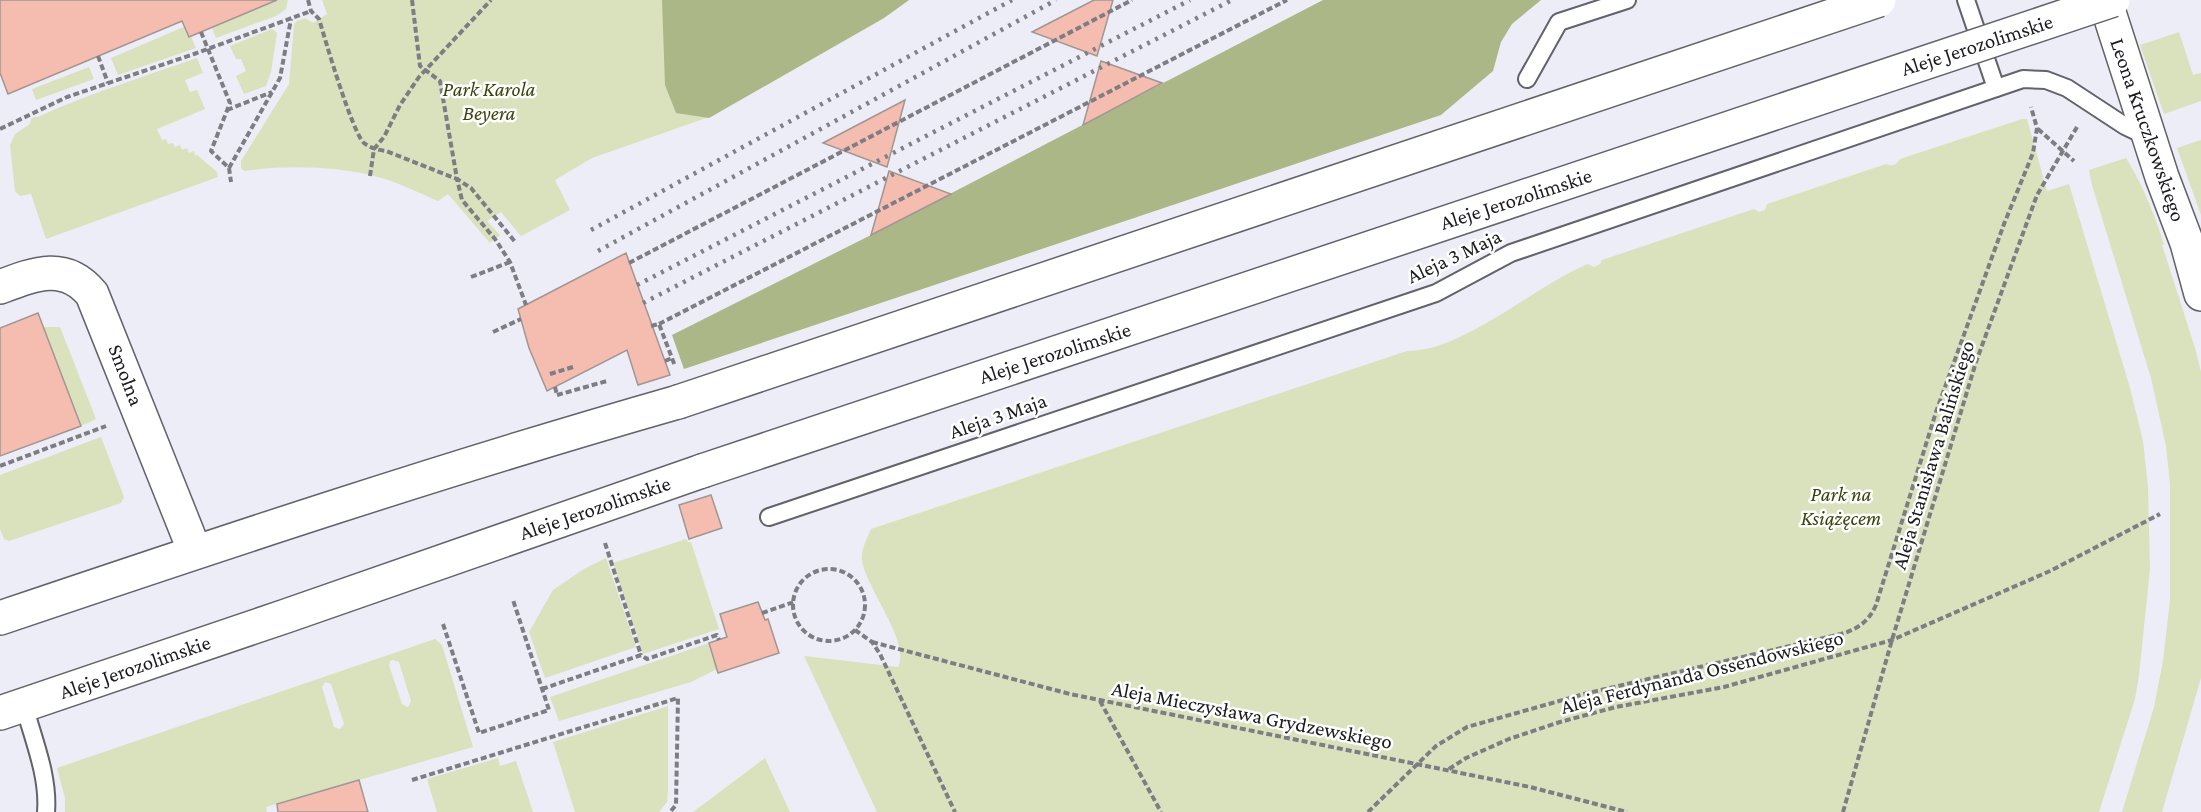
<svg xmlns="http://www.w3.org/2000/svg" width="2201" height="812" font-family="'Crimson Pro',serif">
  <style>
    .green { fill: #d9e2bc; fill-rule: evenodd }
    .forest { fill: #acb787 }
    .building { fill: #f4bdb0; stroke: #a19694; stroke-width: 1.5 }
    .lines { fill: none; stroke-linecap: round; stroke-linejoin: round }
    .service-casing { stroke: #62626a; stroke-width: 20 }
    .minor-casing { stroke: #62626a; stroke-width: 36 }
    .tertiary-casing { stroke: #62626a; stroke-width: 36 }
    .secondary-casing { stroke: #62626a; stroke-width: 36 }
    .path { stroke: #7d7d83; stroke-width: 4; stroke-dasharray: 6 3; stroke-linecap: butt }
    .service { stroke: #fff; stroke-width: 16 }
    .minor { stroke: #fff; stroke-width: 33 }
    .tertiary { stroke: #fff; stroke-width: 33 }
    .secondary { stroke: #fff; stroke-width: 33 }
    .rail { stroke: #808087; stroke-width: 4.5; stroke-dasharray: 3 6; stroke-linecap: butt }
    .secondary-bridge-casing { stroke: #62626a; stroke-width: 36; stroke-linecap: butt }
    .secondary-bridge { stroke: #fff; stroke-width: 33 }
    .labels { text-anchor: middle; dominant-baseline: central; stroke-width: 5; stroke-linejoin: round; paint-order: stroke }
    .street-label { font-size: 21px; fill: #1b1b1f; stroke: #fff }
    .park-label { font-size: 21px; font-style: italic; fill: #3b440c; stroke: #fff }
  </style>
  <rect width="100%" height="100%" fill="#ecedf6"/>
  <g class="green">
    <polygon points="248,0 288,0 286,9 276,16 216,38 212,28 252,11"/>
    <path d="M322,0H909L884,18L712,116L592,158L555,180L570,210L521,236L501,212L487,221L500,235L490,243L448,194L438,201C419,193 398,182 378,177C337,166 285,165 244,171L241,168V161L289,84L294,24L297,21L305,18L313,23L327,14Z"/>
    <polygon points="186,26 196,48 118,75 111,58"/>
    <polygon points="272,29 277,33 271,72 266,86 244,94 236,76 246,71 241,59 236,59 230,46"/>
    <polygon points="2179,32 2193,75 2201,73 2201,101 2164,114 2140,45"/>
    <path d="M197,58L203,73L185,80L190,92L197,90L205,109L157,129L162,140L166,139L168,144L173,143L175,147L180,145L182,150L187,148L189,153L194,151L195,156L197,155L217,172L218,177L46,239L31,194L20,196L15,191L10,145L15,134L30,124L31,119L34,117H38C90,93 143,77 197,58Z"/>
    <polygon points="89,67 94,79 36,100 32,89"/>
    <path d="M2022,119H2027L2047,191L2069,184L2130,388L2143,441L2148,487L2150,569L2139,675L2135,699L2099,812H877L804,656L898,667C911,642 865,587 862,560C861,549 867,539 871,529L1407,351C1464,351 1534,286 1588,264L1594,267L1600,264L1602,260L1754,209L1759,212L1765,210L1767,204L1886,164C1893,167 1896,165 1900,159Z"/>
    <polygon points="2201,140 2201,215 2177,148"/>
    <path d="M2126,158C2143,185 2154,214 2164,244L2162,245L2195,348L2201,372V678L2162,812H2122L2154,707L2163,661L2170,600V484L2166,446L2151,378L2092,185L2089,170Z"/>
    <polygon points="43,327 60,327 96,419 81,426"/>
    <polygon points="101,437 124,497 121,503 9,541 4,539 0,529 0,475"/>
    <polygon points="686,539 688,542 691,542 719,629 643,654 613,563"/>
    <polygon points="606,558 636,647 545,678 529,632 553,590 584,569"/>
    <path d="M435,639L442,645L473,747L266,807L267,812H65V798L57,768ZM393,660L399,662L411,701L408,707L402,704L389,665L390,661ZM325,682L331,684L344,724L340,729L334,727L322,687Z"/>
    <polygon points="709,643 717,669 691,682 559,721 550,697"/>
    <polygon points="668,706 668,790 667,802 659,812 575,812 553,742"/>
    <polygon points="498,758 500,766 516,761 533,812 437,812 427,779"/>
    <polygon points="765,758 790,812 693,812"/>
  </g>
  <g class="forest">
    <polygon points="662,0 909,0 884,18 709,118 676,113 665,85"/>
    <polygon points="1323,0 1541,0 1512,24 1501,42 1493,71 1441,115 684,369 672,335 871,235"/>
  </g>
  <g class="building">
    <polygon points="0,0 277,0 189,37 182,21 8,94 0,73"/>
    <polygon points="1094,0 1113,0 1097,56 1032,32"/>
    <polygon points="1101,61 1162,83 1083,125"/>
    <polygon points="905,100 887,167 823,143"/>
    <polygon points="889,171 951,194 871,235"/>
    <polygon points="626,253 670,375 638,385 627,350 547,391 529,348 518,309"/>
    <polygon points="38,313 81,426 0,456 0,328"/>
    <polygon points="711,495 722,528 689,539 679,505"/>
    <polygon points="758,602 765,620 768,619 779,653 718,673 709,643 727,637 720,614"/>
    <polygon points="359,780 368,812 278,812 277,804"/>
  </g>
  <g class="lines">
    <defs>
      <g id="service">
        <polyline points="1966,0 1996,88"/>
        <polyline points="1527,79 1559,22 1627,0"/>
        <polyline points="769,517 1436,293 1511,253 2023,79 2046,80 2067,88 2125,126 2148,137"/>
        <path d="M24,705C33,739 49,776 46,812"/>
      </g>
      <path id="minor" d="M0,287C34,274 65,261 92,294L195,552"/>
      <polyline id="tertiary" points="2105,0 2162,177 2187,243 2201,294"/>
      <g id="secondary">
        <path d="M0,618C225,542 450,467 678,402"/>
        <polyline points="0,713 286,616 702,471"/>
      </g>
    </defs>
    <use href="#service" class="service-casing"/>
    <use href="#minor" class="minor-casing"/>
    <use href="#tertiary" class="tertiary-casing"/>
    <use href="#secondary" class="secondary-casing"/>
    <g class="path">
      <path d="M308,0L311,11L319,19C325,39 352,132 364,143C370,148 378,150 386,151L457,179L462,200L495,239L510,262L526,305"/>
      <polyline points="412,0 420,66 440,81 457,179 471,188 516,243"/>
      <polyline points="201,32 230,103 211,151 229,168 231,182"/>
      <polyline points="98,56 108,83"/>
      <polyline points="227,110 272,92"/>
      <polyline points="0,129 67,97 194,54 311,11"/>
      <polyline points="2038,129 2074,161"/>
      <polyline points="229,168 280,78 291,19"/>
      <polyline points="370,176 374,149 384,137 400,105 419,77 491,0"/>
      <polyline points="629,263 1132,0"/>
      <polyline points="471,277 510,262"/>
      <polyline points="659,324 1287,0"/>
      <polyline points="651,326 659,324 675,366"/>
      <polyline points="493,332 521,319"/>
      <polyline points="665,361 672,358"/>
      <polyline points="550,374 573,367"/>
      <polyline points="555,387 557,395"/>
      <polyline points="557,395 607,381"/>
      <polyline points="0,466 106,426"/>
      <polyline points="605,543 641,655"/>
      <circle cx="829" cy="605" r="36"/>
      <polyline points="762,613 794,602"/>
      <polyline points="443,624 479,733 549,710 513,600"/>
      <polyline points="855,630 872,642 880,654 955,812"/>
      <polyline points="872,642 1070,694 1530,787 1627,812"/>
      <polyline points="542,689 641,655 647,659 717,635 719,640"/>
      <polyline points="1100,701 1161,812"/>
      <polyline points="1449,769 1466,758 1509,739 1560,722 1616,707 1724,687 1892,640 2050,571 2160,514"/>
      <polyline points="412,780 678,698 676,805 670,812"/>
      <path d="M1368,812L1436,746L1467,727L1584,694L1841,634C1858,629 1869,621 1876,605L1936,412L2004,224L2033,153L2037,128L2031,107"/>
      <polyline points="1843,812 1892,640 1976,362 2037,195 2077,127"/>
    </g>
    <use href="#service" class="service"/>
    <use href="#minor" class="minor"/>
    <use href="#tertiary" class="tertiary"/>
    <use href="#secondary" class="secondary"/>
    <g class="rail">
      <polyline points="591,230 1012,0"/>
      <polyline points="598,251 1056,0"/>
      <polyline points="637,285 1190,0"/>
      <polyline points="643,303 1232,0"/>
    </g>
    <defs>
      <g id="secondary-bridge">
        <polyline points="678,402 1879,0"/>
        <polyline points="702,471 2113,0"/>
      </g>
    </defs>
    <use href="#secondary-bridge" class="secondary-bridge-casing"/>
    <use href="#secondary-bridge" class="secondary-bridge"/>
  </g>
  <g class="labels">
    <g class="street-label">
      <text transform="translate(1977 45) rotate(-18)">Aleje Jerozolimskie</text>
      <text transform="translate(2148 130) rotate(71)">Leona Kruczkowskiego</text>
      <text transform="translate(1516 199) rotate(-18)">Aleje Jerozolimskie</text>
      <text transform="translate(1454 256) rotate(-25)">Aleja 3 Maja</text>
      <text transform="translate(1055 353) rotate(-18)">Aleje Jerozolimskie</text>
      <text transform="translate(126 375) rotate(69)">Smolna</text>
      <text transform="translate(998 416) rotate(-19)">Aleja 3 Maja</text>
      <text transform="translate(1933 455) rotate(-73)">Aleja Stanisława Balińskiego</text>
      <text transform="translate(595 508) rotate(-19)">Aleje Jerozolimskie</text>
      <text transform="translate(135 667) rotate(-19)">Aleje Jerozolimskie</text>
      <text transform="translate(1702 672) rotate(-14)">Aleja Ferdynanda Ossendowskiego</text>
      <text transform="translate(1252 715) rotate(11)">Aleja Mieczysława Grydzewskiego</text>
    </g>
    <g class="park-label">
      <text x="489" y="89">Park Karola<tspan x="489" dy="24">Beyera</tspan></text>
      <text x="1841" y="494">Park na<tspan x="1841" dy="24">Książęcem</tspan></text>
    </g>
  </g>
</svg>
